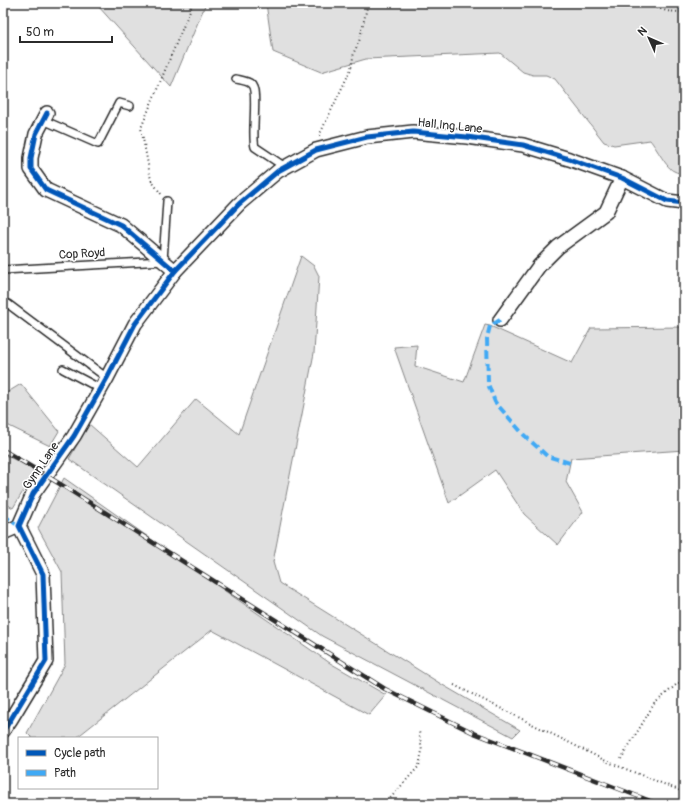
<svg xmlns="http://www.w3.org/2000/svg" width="687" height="807" font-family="Pangolin,sans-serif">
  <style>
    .green { fill: #e0e0e0; stroke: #868686 }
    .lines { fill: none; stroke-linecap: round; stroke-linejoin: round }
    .service-casing { stroke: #2b2b2b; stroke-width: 10 }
    .minor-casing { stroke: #2b2b2b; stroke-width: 16 }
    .path { stroke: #2b2b2b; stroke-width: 2; stroke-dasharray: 1 3; stroke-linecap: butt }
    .service { stroke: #fff; stroke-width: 7 }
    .minor { stroke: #fff; stroke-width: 13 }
    .rail-casing { stroke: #2b2b2b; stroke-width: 4.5 }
    .rail { stroke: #fff; stroke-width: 3; stroke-dasharray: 9; stroke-linecap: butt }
    .quiet { stroke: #3fa9f5; stroke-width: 4; stroke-dasharray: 8 4; stroke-linecap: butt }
    .cycleway-casing { stroke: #fff; stroke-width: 8 }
    .cycleway { stroke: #0057b8; stroke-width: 5 }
    .labels { text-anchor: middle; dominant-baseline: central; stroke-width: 3; stroke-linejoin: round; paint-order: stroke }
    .street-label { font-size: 12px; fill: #2b2b2b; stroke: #fff }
  </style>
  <rect width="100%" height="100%" fill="#fff"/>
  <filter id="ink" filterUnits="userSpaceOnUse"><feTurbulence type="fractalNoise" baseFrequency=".025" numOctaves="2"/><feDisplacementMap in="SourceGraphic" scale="8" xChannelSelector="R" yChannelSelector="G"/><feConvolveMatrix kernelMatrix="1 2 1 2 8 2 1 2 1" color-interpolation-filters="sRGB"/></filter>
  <g filter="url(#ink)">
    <g class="green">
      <polygon points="94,3 206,3 171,87 98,6"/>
      <path d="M266,3H684V173C681,173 677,173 674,171C667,169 656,147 650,140L614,145L604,142L555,79L546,75H533L523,72L500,53L366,59L321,72L273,52Z"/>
      <polygon points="301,256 314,266 319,276 314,353 273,562 279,583 441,684 520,730 513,737 322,636 69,459 89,424 138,467 196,399 239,434"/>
      <polygon points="485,325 490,326 572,363 591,328 684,327 684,450 571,458 566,482 583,512 558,545 524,514 495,470 449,503 394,347 417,345 415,366 464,382"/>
      <polygon points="21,384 59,431 50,446 3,423 3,395"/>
      <polygon points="3,454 36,470 13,508 3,502"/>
      <polygon points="64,478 228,593 330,663 386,695 369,715 212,630 76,738 32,738 27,733 65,664 62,572 38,528"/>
    </g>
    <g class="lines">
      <defs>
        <g id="service">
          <path d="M236,79C240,80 248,81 251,84C259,90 251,134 255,147L285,167"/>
          <polyline points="43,120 98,144 119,103 130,106"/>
          <polyline points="3,270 163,261 167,201"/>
          <polyline points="8,304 107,378"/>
          <polyline points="63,369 101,389"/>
        </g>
        <g id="minor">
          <polyline points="47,113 36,134 31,158 31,169 46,190 121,225 175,271"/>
          <polyline points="500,320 539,266 558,247 606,212 622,178"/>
          <polyline points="3,533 19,526"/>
          <polyline points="3,731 11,719 46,661 43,574 19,526 33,494 74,436 107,378 135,324 175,271 239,204 278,171 316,150 367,137 413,132 467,137 523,145 569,159 622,178 667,201 684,203"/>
        </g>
      </defs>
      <use href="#service" class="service-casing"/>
      <use href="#minor" class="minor-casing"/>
      <g class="path">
        <polyline points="650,3 666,11 682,12"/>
        <polyline points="319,136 351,69 354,52 359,42 368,3"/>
        <polyline points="161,194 151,180 141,128 193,3"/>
        <polyline points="454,685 608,762 684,792"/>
        <polyline points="621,759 654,704 684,678"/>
        <polyline points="385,804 419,766 422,751 419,731"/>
      </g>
      <use href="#service" class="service"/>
      <use href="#minor" class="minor"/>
      <defs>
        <polyline id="rail" points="3,450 60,484 385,689 474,733 658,804"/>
      </defs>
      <use href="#rail" class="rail-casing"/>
      <use href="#rail" class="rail"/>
      <g class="quiet">
        <polyline points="680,3 684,16"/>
        <polyline points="500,320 490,326 487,338 488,384 495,402 524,435 547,456 570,463"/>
        <polyline points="3,515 19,526"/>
      </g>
      <defs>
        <g id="cycleway">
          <polyline points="47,113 36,134 31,158 31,169 46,190 121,225 175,271"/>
          <polyline points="3,731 11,719 46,661 43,574 19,526 33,494 74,436 107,378 135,324 175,271 239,204 278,171 316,150 367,137 413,132 467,137 523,145 569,159 622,178 667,201 684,203"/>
        </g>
      </defs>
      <use href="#cycleway" class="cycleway-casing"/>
      <use href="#cycleway" class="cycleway"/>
    </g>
  </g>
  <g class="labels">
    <g class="street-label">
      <text transform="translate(450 126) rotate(6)">Hall Ing Lane</text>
      <text transform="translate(82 254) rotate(-3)">Cop Royd</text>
      <text transform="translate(41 466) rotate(-56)">Gynn Lane</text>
    </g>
  </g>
  <rect width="687" height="807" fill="none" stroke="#fff" stroke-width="16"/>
  <rect x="8" y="8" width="671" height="791" fill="none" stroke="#2b2b2b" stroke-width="1.5" filter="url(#ink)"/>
  <rect x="18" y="737" width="140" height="52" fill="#ffffff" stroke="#aaaaaa"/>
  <rect x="26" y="750" width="20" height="6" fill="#0057b8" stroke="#aaaaaa"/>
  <text x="54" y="757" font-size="12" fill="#2b2b2b">Cycle path</text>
  <rect x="26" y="770" width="20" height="6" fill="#3fa9f5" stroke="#aaaaaa"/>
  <text x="54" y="777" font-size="12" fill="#2b2b2b">Path</text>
  <g transform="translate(649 38) rotate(315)" stroke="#ffffff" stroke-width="3" paint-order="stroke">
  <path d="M0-3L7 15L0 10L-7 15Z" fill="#2b2b2b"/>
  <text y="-6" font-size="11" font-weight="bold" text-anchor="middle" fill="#2b2b2b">N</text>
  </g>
  <path d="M20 36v6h92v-6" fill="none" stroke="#2b2b2b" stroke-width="2"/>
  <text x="26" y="36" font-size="12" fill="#2b2b2b" stroke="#ffffff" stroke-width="3" paint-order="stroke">50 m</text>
</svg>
